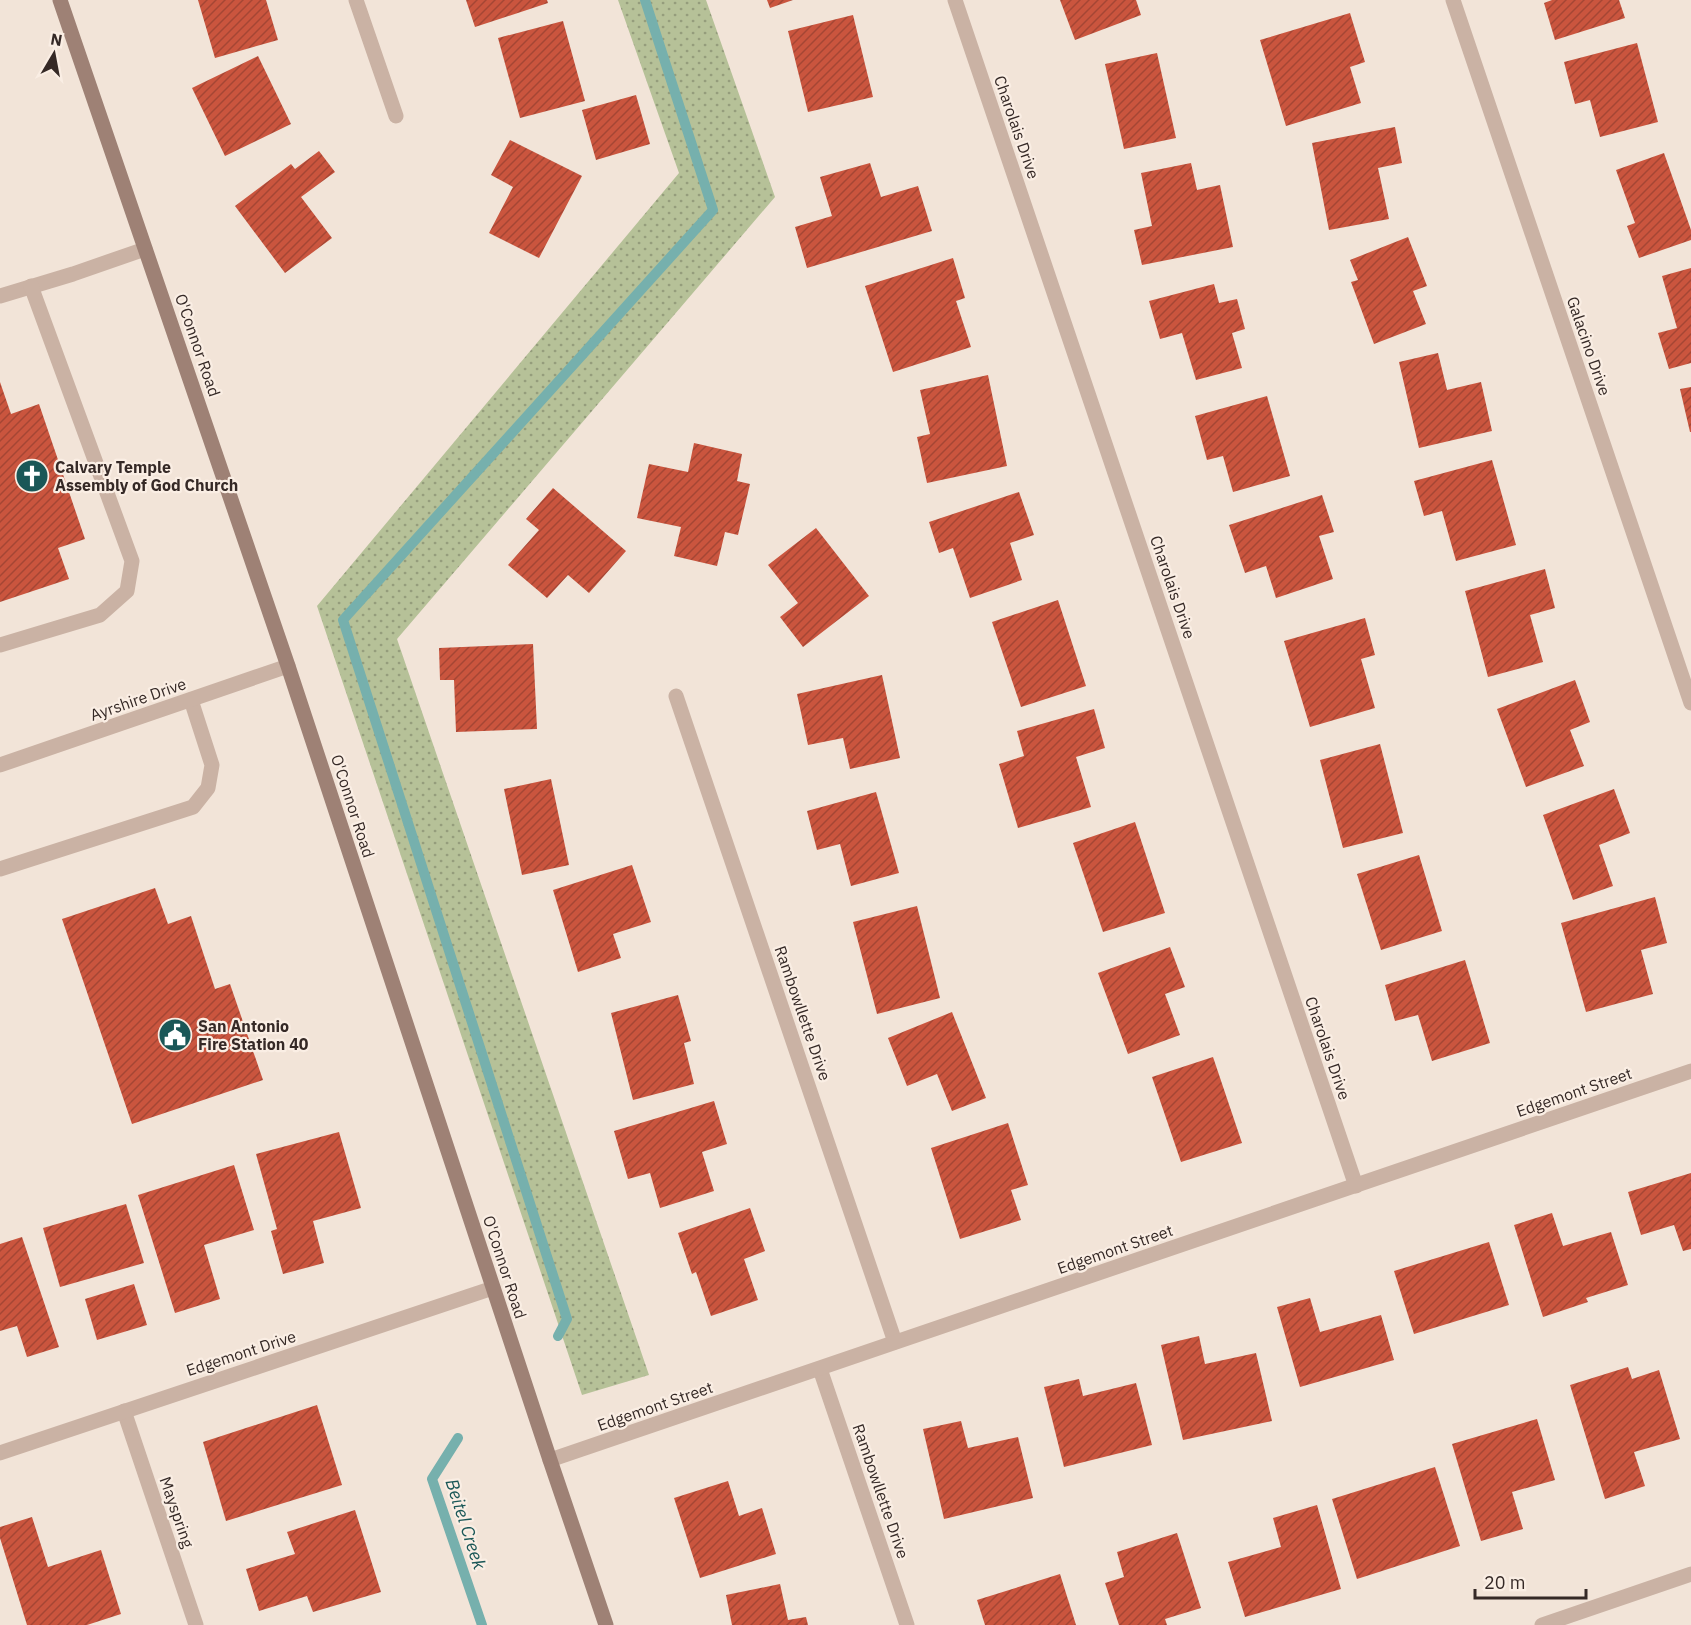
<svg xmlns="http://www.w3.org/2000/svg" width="1691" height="1625" font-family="'IBM Plex Sans',sans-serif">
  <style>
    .grass { fill: url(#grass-dots) }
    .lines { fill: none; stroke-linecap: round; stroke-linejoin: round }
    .stream { stroke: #76b0ad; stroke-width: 10 }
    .building { fill: url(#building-hatch) }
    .service { stroke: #cab2a4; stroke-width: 15 }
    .minor { stroke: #cab2a4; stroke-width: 15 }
    .secondary { stroke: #9e8175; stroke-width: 15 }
    .labels { text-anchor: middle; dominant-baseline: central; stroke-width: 4.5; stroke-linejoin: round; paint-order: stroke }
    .street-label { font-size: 16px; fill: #352926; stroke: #faeee4 }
    .poi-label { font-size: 16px; font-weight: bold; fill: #352926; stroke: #faeee4; text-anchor: start }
    .water-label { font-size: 18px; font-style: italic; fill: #1a5757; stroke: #faeee4 }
  </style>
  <defs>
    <pattern id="grass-dots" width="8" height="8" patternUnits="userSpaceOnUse" patternTransform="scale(1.5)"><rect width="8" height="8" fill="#b6c198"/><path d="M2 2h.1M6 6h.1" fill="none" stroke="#959d7c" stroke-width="1.8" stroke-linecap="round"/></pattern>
    <pattern id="building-hatch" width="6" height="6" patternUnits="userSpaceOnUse" patternTransform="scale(1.5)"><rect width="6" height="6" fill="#ca553e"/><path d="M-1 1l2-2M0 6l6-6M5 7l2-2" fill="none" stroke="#a54634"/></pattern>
  </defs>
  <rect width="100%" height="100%" fill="#f2e4d8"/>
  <polygon class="grass" points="618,0 706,0 775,197 397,639 649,1375 582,1395 317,606 679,173"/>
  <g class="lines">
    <g class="stream">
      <polyline points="558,1336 567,1319 343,620 713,210 645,0"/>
      <polyline points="458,1438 432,1479 482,1625"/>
    </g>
  </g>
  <g class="building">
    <polygon points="198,0 266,0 278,40 215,58"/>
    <polygon points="466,0 547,0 548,3 475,27"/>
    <polygon points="767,0 793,0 770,8"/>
    <polygon points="1060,0 1136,0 1141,15 1075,40"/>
    <polygon points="1552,0 1619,0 1625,18 1555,40 1544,3"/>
    <polygon points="1350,13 1365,62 1350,67 1361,103 1286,126 1260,40"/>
    <polygon points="853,15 873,97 808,112 788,31"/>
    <polygon points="563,21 585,101 520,118 498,38"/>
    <polygon points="1637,43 1658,122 1600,137 1590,100 1575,104 1564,62"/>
    <polygon points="1157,53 1176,138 1124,149 1105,64"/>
    <polygon points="258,56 291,124 225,156 192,88"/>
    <polygon points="636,95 650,144 596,160 582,110"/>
    <polygon points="1395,127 1402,163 1378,168 1389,219 1329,230 1312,143"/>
    <polygon points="510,140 582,176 539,258 489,233 513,187 491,175"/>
    <polygon points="319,151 335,172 301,197 332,238 285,273 235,206 291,164 295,169"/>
    <polygon points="1664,153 1691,230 1691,240 1639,258 1627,226 1635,223 1616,170"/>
    <polygon points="870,163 881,197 918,186 932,231 807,268 795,227 832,216 820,177"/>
    <polygon points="1191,163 1197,190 1220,185 1233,247 1142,265 1134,230 1152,226 1141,173"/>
    <polygon points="1408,237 1427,286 1413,291 1426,324 1374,344 1351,282 1358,280 1350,260"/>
    <polygon points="953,258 965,298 956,301 971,347 893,372 865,286"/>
    <polygon points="1691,268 1691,363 1669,369 1658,333 1677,328 1662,276"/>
    <polygon points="1214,284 1219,303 1237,299 1245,329 1232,333 1242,368 1196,380 1182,333 1160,339 1149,301"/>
    <polygon points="1438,353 1447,390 1481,382 1492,431 1419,448 1399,362"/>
    <polygon points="988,375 1007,466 927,483 917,437 930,434 920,390"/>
    <polygon points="0,382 11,414 39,404 85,539 58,548 69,579 0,602"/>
    <polygon points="1691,387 1691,432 1690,432 1680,389"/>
    <polygon points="1267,396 1290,476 1233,492 1223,456 1207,460 1195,416"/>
    <polygon points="694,443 742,454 737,481 750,484 738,535 725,532 717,566 674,556 681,527 637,518 649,464 688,472"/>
    <polygon points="1492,460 1516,545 1456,561 1442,511 1424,516 1414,481"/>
    <polygon points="553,488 626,551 589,593 568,575 547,598 508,565 539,530 526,519"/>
    <polygon points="1019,492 1034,535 1010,543 1022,580 970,598 953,548 939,553 929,522"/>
    <polygon points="1322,495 1334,532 1319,536 1333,579 1276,598 1266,566 1245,573 1229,525"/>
    <polygon points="816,528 869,596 803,647 780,617 798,603 768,565"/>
    <polygon points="1545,569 1555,608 1530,615 1543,662 1488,677 1465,591"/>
    <polygon points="1058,600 1086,686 1021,707 992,622"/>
    <polygon points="1365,618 1375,655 1361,659 1375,708 1310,727 1284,641"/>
    <polygon points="533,644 537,729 456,732 454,680 440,680 439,648"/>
    <polygon points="882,675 900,758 850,769 843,738 808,745 797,694"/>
    <polygon points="1575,680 1590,722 1570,730 1584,766 1526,787 1497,709"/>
    <polygon points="1094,709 1105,748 1076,757 1091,807 1018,828 999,764 1024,756 1017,731"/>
    <polygon points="1380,744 1403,833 1343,848 1320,760"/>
    <polygon points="551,779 569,865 522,875 504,789"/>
    <polygon points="1614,789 1630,833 1599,845 1613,886 1573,900 1543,815"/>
    <polygon points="876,792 899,873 851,886 840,844 817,850 807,811"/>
    <polygon points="1135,822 1165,913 1103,932 1073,843"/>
    <polygon points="1419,855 1442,931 1381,950 1357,874"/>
    <polygon points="632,865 651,922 613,934 621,958 578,972 553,890"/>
    <polygon points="155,888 168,924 191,916 215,989 230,984 263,1080 132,1124 62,919"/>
    <polygon points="1655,897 1667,943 1641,950 1653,994 1586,1012 1561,923"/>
    <polygon points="917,906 940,998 877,1014 853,922"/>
    <polygon points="1170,947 1185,987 1165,994 1180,1035 1128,1054 1098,973"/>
    <polygon points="1465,960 1490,1043 1432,1061 1418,1015 1395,1021 1385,985"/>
    <polygon points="678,995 691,1041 684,1043 694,1084 633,1100 611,1013"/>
    <polygon points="952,1012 986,1098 952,1111 937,1074 907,1086 888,1038"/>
    <polygon points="1213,1057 1242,1143 1181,1162 1152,1077"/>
    <polygon points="714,1101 727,1144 702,1152 714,1191 660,1208 650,1173 628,1179 614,1131"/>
    <polygon points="1008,1123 1028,1185 1011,1190 1021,1220 960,1239 931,1148"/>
    <polygon points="339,1132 361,1208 313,1221 324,1263 283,1274 271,1231 277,1229 256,1154"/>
    <polygon points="234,1165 254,1230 204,1245 220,1299 175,1313 138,1195"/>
    <polygon points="1691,1173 1691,1249 1683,1251 1674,1225 1641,1235 1628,1192"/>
    <polygon points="126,1204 144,1263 60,1287 43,1228"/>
    <polygon points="750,1208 765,1251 744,1259 758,1300 711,1316 696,1272 692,1274 678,1233"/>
    <polygon points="1552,1213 1563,1246 1611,1232 1628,1285 1586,1298 1588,1302 1543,1317 1514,1225"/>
    <polygon points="22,1237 59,1347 27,1357 17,1326 0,1331 0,1244"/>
    <polygon points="1489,1242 1509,1305 1414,1334 1394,1271"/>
    <polygon points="134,1284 147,1325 97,1340 85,1299"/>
    <polygon points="1310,1298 1320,1332 1381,1315 1394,1360 1300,1387 1277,1307"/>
    <polygon points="1199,1336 1205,1364 1256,1353 1272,1421 1183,1440 1161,1345"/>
    <polygon points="1628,1367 1632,1379 1659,1370 1680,1439 1634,1452 1645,1486 1605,1499 1570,1385"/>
    <polygon points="1079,1379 1083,1396 1136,1383 1152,1445 1064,1467 1044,1387"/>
    <polygon points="317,1405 342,1485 226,1521 203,1442"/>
    <polygon points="1537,1419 1555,1480 1512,1492 1523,1529 1481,1541 1452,1444"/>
    <polygon points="961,1421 968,1448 1018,1437 1033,1498 944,1519 923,1429"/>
    <polygon points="1435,1467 1460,1546 1357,1579 1332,1499"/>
    <polygon points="728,1481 739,1516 762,1508 776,1554 700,1578 674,1498"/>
    <polygon points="1317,1505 1341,1589 1245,1617 1228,1562 1281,1547 1273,1518"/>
    <polygon points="355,1510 381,1592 313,1612 307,1596 259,1611 246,1569 295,1554 287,1532"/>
    <polygon points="32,1517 48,1567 101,1550 121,1614 87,1625 27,1625 0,1538 0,1527"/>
    <polygon points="1177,1533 1201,1608 1165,1619 1167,1625 1119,1625 1105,1583 1124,1577 1117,1552"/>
    <polygon points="1060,1574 1076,1625 985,1625 977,1600"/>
    <polygon points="780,1584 788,1620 806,1617 808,1625 732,1625 726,1595"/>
  </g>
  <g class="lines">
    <g class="service">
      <polyline points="0,296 73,274 145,249"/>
      <polyline points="0,645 100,615 127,591 132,561 31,286"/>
      <polyline points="0,869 193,807 208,788 212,765 191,700"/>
    </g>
    <g class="minor">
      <polyline points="356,0 396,116"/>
      <polyline points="955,0 1356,1186"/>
      <polyline points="1453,0 1691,703"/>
      <polyline points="676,696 895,1342"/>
      <polyline points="0,765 288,666"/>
      <polyline points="820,1369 907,1625"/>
      <polyline points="124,1411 196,1625"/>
      <polyline points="0,1453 493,1288"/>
      <polyline points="550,1460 1691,1071"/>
      <polyline points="1542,1625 1691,1574"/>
    </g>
    <polyline class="secondary" points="60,0 288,666 550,1460 606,1625"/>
  </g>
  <defs>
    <symbol id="church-disc" viewBox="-11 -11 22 22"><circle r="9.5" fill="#1a5757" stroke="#faeee4"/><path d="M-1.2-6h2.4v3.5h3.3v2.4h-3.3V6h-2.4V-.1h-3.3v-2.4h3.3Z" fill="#fff"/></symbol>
    <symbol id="civic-disc" viewBox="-11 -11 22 22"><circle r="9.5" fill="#1a5757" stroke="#faeee4"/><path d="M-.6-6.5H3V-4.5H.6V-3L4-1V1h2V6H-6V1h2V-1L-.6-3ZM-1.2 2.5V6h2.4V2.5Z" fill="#fff"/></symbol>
  </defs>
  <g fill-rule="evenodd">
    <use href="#church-disc" x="13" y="457" width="38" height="38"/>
    <use href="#civic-disc" x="156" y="1016" width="38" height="38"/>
  </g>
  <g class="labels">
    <g class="street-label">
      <text transform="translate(1017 127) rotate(71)">Charolais Drive</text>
      <text transform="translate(198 345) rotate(71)">O'Connor Road</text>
      <text transform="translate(1589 346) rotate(71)">Galacino Drive</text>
      <text transform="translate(1173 587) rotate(71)">Charolais Drive</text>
      <text transform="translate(138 699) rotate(-19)">Ayrshire Drive</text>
      <text transform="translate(353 806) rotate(72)">O'Connor Road</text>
      <text transform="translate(803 1013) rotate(71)">Rambowllette Drive</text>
      <text transform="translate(1328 1048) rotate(71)">Charolais Drive</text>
      <text transform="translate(1574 1092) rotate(-19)">Edgemont Street</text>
      <text transform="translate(1115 1249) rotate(-19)">Edgemont Street</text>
      <text transform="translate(505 1267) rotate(72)">O'Connor Road</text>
      <text transform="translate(241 1353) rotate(-18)">Edgemont Drive</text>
      <text transform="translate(655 1406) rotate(-19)">Edgemont Street</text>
      <text transform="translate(881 1491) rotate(71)">Rambowllette Drive</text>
      <text transform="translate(177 1512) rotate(71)">Mayspring</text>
    </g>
    <g class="poi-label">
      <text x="55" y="467">Calvary Temple<tspan x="55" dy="18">Assembly of God Church</tspan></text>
      <text x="198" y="1026">San Antonio<tspan x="198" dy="18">Fire Station 40</tspan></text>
    </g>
    <g class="water-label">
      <text transform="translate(466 1524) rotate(72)">Beitel Creek</text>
    </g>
  </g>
  <g transform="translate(54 54) rotate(10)" stroke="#faeee4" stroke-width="4.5" paint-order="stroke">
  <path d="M0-4.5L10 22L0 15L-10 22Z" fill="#352926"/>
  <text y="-9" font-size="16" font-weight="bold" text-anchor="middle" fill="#352926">N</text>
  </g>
  <path d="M1475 1589v9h111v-9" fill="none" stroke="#352926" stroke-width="3"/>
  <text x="1484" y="1589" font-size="18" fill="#352926" stroke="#faeee4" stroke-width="4.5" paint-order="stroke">20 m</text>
</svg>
